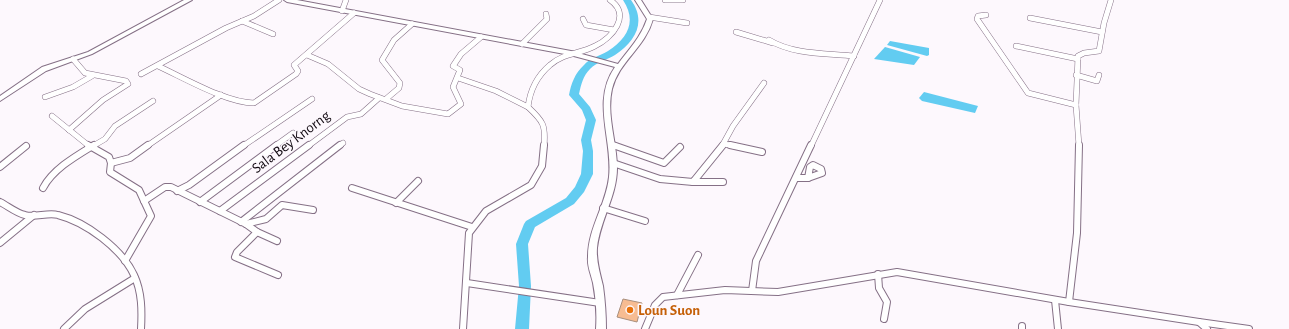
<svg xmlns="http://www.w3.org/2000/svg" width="1289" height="329" font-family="'Alegreya Sans',sans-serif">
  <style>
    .water { fill: #62ccf1 }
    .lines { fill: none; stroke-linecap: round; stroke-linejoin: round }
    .river { fill: #62ccf1; fill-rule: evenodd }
    .building { fill: #f7bc92; stroke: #a98f7d }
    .minor-far1-casing { stroke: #857086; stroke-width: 6 }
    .minor-casing { stroke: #857086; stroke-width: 8 }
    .tertiary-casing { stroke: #857086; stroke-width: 2 }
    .minor-far1 { stroke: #fff; stroke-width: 5 }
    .minor { stroke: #fff; stroke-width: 6 }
    .tertiary { fill: #fff; fill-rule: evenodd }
    .food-dot { fill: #e8710a; stroke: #fdf8fd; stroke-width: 1.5 }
    .labels { text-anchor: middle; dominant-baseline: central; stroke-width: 3; stroke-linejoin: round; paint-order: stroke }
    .street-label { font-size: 15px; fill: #100810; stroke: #fdf8fd }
    .food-label { font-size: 15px; font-weight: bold; fill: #c56008; stroke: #fdf8fd; text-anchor: start }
  </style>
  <rect width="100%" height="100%" fill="#fdf8fd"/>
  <g class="water">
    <polygon points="890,41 929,48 929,55 927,56 887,45"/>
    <polygon points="885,47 920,57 914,65 874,59"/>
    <polygon points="924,92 978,106 975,113 922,101 919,98"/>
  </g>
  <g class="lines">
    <path class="river" d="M623,0H631C647,22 635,42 615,55C607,60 597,62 590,69C583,76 581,85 579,94L590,107L596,120L591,140L593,151V174L584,192L574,204L535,227L528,244L531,286L529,329H515L519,286L516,244L524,224L526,221L566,198L575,187L581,174L583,151L581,140L586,120L582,110L569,95C571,84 575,73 584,65C590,58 600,56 608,51C628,38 637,21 623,0Z"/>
  </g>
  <polygon class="building" points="623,299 642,303 637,322 617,317"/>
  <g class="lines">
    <defs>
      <g id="minor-far1">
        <polyline points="665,0 683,0"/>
        <polyline points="342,11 346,0"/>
        <polyline points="986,15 978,16 977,19 1028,93 1076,105"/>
        <polyline points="649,17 687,23"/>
        <polyline points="1030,18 1102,32"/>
        <polyline points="583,19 586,25 614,30"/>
        <polyline points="242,21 273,34"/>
        <polyline points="736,32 773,43"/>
        <path d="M769,40C794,55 826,53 854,56"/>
        <polyline points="522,44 547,19 546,14"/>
        <polyline points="1016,46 1078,59"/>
        <polyline points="307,55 328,64 359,89 370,94 402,106 448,114 461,104 453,87 460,70 453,66 461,54 481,37"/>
        <path d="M158,66C184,78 227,103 254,103L296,74L298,71L294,65L354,13"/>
        <polyline points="141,74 226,28 254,16 279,0"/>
        <polyline points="1076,75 1097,81 1099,75"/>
        <polyline points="458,78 496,91 528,107"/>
        <polyline points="45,97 73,87 92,76"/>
        <polyline points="386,99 399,88 400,83 382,60 394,40 412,24"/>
        <polyline points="52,116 89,146"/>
        <polyline points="69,130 103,100 128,84 126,81 85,73 73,59"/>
        <polyline points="724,144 735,146"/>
        <polyline points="612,145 616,146"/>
        <polyline points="93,146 105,139 115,126 153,101"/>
        <polyline points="147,146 221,95"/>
        <polyline points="243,146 312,99"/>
        <polyline points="275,146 293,133"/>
        <polyline points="308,146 347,117 361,114 379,98"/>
        <polyline points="339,146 343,143"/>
        <path d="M544,146C546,125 543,121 528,107C530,90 537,76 550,65C563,53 580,54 595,46C612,38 632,15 610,0"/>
        <polyline points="722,146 733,126 764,83"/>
        <polyline points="811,146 880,0"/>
        <polyline points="1079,146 1076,105 1078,56 1084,53 1099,51 1104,23 1111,0"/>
      </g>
      <g id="minor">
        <polyline points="88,145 109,157 111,163 110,172 139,190 151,216 125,261"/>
        <polyline points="613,145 664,163 680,147"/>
        <polyline points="730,145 762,152"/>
        <polyline points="111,163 130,158 148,145"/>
        <polyline points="613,163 660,179 693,182 723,145"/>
        <polygon points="813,165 821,169 822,173 808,178 810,167"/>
        <polyline points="0,167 26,146"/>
        <polyline points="796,178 808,178"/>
        <polyline points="693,182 723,182"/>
        <path d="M43,188C53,169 76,156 94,145"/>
        <polyline points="352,188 472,227"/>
        <polyline points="177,191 189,185 244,145"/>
        <polyline points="144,201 165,187 171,187 246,224 257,232 237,252 235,257 278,275"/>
        <path d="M0,202C8,206 16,213 25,215C35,218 48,212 58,215C86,222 122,249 134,275C142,292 142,311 141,329"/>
        <polyline points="200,202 277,145"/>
        <polyline points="396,203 418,181"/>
        <polyline points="603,208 645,221"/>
        <polyline points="220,211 309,145"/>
        <polyline points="241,222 340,145"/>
        <polyline points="246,224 266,219 282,205 313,210"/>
        <polyline points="257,232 277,241"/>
        <polyline points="0,243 34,215"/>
        <polyline points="878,274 879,288 887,302 884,319"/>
        <polyline points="467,283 600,303"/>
        <polyline points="752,291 756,261 811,145"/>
        <polyline points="677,295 698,255"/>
        <polyline points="1055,300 1058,329"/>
        <polyline points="1069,302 1077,233 1079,145"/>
        <polyline points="1199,322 1249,329"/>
        <polyline points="1022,326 1022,329"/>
        <polyline points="64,329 85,309 135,278"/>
        <polyline points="463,329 469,233 486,211 531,185 542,166 544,145"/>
        <polyline points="645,329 655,305 663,297 725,290 778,292 897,272 1069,302 1199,322 1207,329"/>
      </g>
      <g id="tertiary">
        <polygon points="184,0 192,0 92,54 46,71 0,101 0,96 42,67 88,52"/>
        <path d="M284,0H297L571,51L618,64C629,49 641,37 647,19L635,0H641L653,19C645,48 619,61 612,89C606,115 617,142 617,168C617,196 600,220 597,248C596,261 600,273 603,286C605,301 606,315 606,329H596C597,314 596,298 593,283C591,274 587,266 588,257C588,228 606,205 609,177C613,140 591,101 615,67L570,55L287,2Z"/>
      </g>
    </defs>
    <use href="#minor-far1" class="minor-far1-casing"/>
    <use href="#minor" class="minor-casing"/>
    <use href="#tertiary" class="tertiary-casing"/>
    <use href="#minor-far1" class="minor-far1"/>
    <use href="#minor" class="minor"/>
    <use href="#tertiary" class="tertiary"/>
  </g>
  <circle class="food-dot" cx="630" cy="310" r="4"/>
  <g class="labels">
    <g class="street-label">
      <text transform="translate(291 142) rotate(-37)">Sala Bey Knorng</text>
    </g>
    <g class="food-label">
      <text x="638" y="310">Loun Suon</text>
    </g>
  </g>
</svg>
